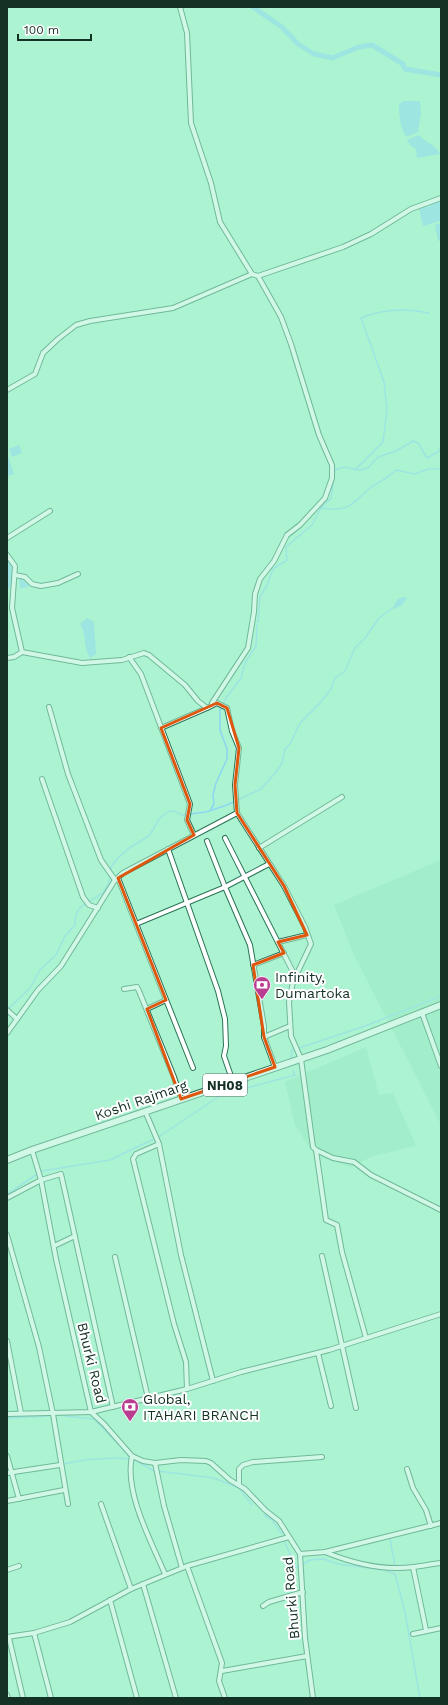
<svg xmlns="http://www.w3.org/2000/svg" width="448" height="1705" font-family="'Work Sans',sans-serif">
  <style>
    .built { fill: #98e8c3 }
    .water { fill: #8cd6f1 }
    .lines { fill: none; stroke-linecap: round; stroke-linejoin: round }
    .stream { stroke: #8cd6f1; stroke-width: 1.5 }
    .canal { stroke: #8cd6f1; stroke-width: 5 }
    .minor-casing { stroke: #2b7356; stroke-width: 6 }
    .primary-casing { stroke: #2b7356; stroke-width: 8 }
    .minor { stroke: #fff; stroke-width: 4 }
    .primary { stroke: #fff; stroke-width: 6 }
    .marked { fill: none; stroke: #dd570d; stroke-width: 3; stroke-linejoin: round }
    .labels { text-anchor: middle; dominant-baseline: central; stroke-width: 4; stroke-linejoin: round; paint-order: stroke }
    .shield { fill: #fff; stroke: #5a6f66; stroke-width: 1 }
    .shield-label { font-size: 13px; font-weight: bold; fill: #143125 }
    .poi-label { font-size: 14px; fill: #143125; stroke: #fff; text-anchor: start }
    .street-label { font-size: 14px; fill: #143125; stroke: #fff }
  </style>
  <rect width="100%" height="100%" fill="#abf3d1"/>
  <g class="built">
    <polygon points="441,860 441,1125 353,953 334,905"/>
    <polygon points="366,1047 379,1095 393,1093 416,1146 373,1156 351,1167 315,1156 295,1125 285,1082"/>
  </g>
  <g class="water">
    <path d="M404,101H420L421,113L418,132L406,137C400,126 399,116 399,104Z"/>
    <path d="M419,135C426,143 435,144 440,154L417,158L416,149L411,146L407,140Z"/>
    <path d="M441,199V221C434,221 430,225 423,226L419,209L424,206L428,207Z"/>
    <polygon points="441,223 441,240 438,241 435,225"/>
    <polygon points="19,445 22,453 12,457 9,449"/>
    <polygon points="7,453 14,474 7,476"/>
    <path d="M7,556C15,566 15,573 13,585L9,589H7Z"/>
    <polygon points="19,579 23,580 30,586 20,589"/>
    <polygon points="404,597 407,598 402,605 394,609 394,605 398,599"/>
    <path d="M87,618L94,622L96,654L90,658C83,647 87,634 80,624Z"/>
  </g>
  <g class="lines">
    <g class="stream">
      <path d="M356,469L383,442L387,410L384,382L361,318C383,309 405,308 429,313"/>
      <polyline points="321,508 331,498 335,470 344,467 360,470 368,468 378,457 396,451 413,441 418,443 427,458 439,451 441,446"/>
      <path d="M258,622L260,597L267,585L273,569L287,560L286,547L312,525L321,508C351,512 350,505 370,488C379,482 388,478 396,470L415,474L428,469H441"/>
      <polyline points="211,809 214,804 213,795 216,783 227,759 227,749 220,730 220,710 226,698 241,678 245,663 256,646 257,625"/>
      <polyline points="111,872 111,867 117,859 129,848 149,836 160,818 168,812 174,811 182,815 206,812 227,805 261,789 276,772 282,763 285,749 290,744 300,723 320,703 331,689 335,678 345,671 355,648 365,638 379,618 394,607"/>
      <path d="M8,1009L30,988L40,970L56,955L65,936L75,925C73,895 106,907 110,876"/>
      <polyline points="299,1048 365,1026 441,996"/>
      <polyline points="291,1060 292,1050 294,1049"/>
      <polyline points="7,1194 42,1171 110,1160 160,1136 221,1095 295,1075 293,1071"/>
      <polyline points="65,1416 94,1419 129,1455"/>
      <polyline points="7,1418 49,1416"/>
      <polyline points="135,1460 154,1471"/>
      <polyline points="64,1464 85,1460 113,1458 131,1459"/>
      <polyline points="158,1471 214,1478 239,1488 252,1505"/>
      <polyline points="264,1515 272,1520 282,1534"/>
      <polyline points="390,1539 395,1566"/>
      <polyline points="284,1540 296,1568 310,1560 324,1559 338,1564 384,1570 395,1574 405,1612 420,1698"/>
    </g>
    <polyline class="canal" points="253,7 282,27 298,44 314,54 332,58 359,47 372,45 403,64 405,69 441,75"/>
    <defs>
      <g id="minor">
        <polyline points="180,7 187,33 191,123 211,183 220,222 252,274 258,276 343,247 371,234 411,209 441,198"/>
        <polyline points="7,390 35,374 43,353 58,339 76,325 90,321 173,308 252,274"/>
        <polyline points="7,538 50,511"/>
        <polyline points="7,555 15,566 12,608 22,652 14,657 7,658"/>
        <polyline points="15,575 25,577 32,584 41,586 58,583 78,574"/>
        <polyline points="22,652 82,663 122,660 144,653 149,655 185,685 198,701 207,708 217,703 227,708 232,731 239,748 235,785 237,813 284,886 305,927 311,944 293,982 289,1002 291,1036 301,1059 313,1147 316,1150 333,1158 354,1162 371,1175 441,1210"/>
        <polyline points="129,657 141,674 190,804 187,820 194,835"/>
        <polyline points="212,703 248,648 254,612 255,594 260,579 274,561 287,535 300,525 325,498 332,478 332,465 319,435 291,344 281,317 258,276"/>
        <polyline points="49,707 68,774 101,860 115,880"/>
        <polyline points="161,728 207,708"/>
        <polyline points="42,779 83,897 89,905 98,908"/>
        <polyline points="225,838 294,974 293,978"/>
        <polyline points="207,841 225,887 269,864"/>
        <polyline points="259,848 342,797"/>
        <polyline points="168,849 218,991 225,1019 226,1046 224,1056 233,1082"/>
        <polyline points="118,878 193,1068"/>
        <polyline points="136,924 225,887 250,945 264,1026 264,1037 290,1026"/>
        <polyline points="278,942 307,935"/>
        <polyline points="253,965 284,953"/>
        <polyline points="124,989 137,987 139,991 174,1077 181,1099"/>
        <polyline points="147,1009 166,1000"/>
        <polyline points="7,1010 17,1019"/>
        <polyline points="422,1013 441,1066"/>
        <polyline points="7,1033 38,990 61,966 115,880 123,873 237,813"/>
        <polyline points="264,1037 275,1067"/>
        <polyline points="145,1111 159,1144 181,1255 213,1381"/>
        <polyline points="159,1144 136,1154 133,1159 174,1324 186,1362 187,1389"/>
        <polyline points="32,1150 41,1180 56,1259 91,1412 104,1424 132,1456 143,1461 155,1463 181,1460 206,1461 211,1463 230,1480 245,1489 265,1510 279,1521 300,1554 305,1638 313,1698"/>
        <polyline points="316,1150 326,1220 337,1225 342,1252 366,1338"/>
        <polyline points="7,1198 41,1180 61,1174 113,1407"/>
        <polyline points="7,1235 39,1347 53,1414 68,1504"/>
        <polyline points="54,1246 75,1236"/>
        <polyline points="322,1256 356,1408"/>
        <polyline points="115,1257 148,1398"/>
        <polyline points="7,1341 21,1413"/>
        <polyline points="318,1353 331,1406"/>
        <polyline points="7,1414 91,1412 187,1389 241,1372 329,1350 441,1314"/>
        <polyline points="7,1456 19,1499"/>
        <path d="M132,1456C124,1492 151,1541 165,1574"/>
        <polyline points="155,1463 164,1506 182,1568"/>
        <polyline points="407,1469 413,1488 426,1510 431,1526"/>
        <polyline points="7,1473 60,1465"/>
        <polyline points="239,1485 239,1469 243,1465 253,1462 322,1457"/>
        <polyline points="7,1501 64,1490"/>
        <polyline points="101,1504 131,1589"/>
        <path d="M325,1552C352,1563 383,1571 413,1567C422,1566 432,1564 441,1563"/>
        <polyline points="300,1554 325,1552 441,1523"/>
        <polyline points="187,1566 222,1663 219,1681 225,1698"/>
        <polyline points="413,1567 426,1630"/>
        <polyline points="7,1570 19,1566"/>
        <polyline points="143,1584 176,1698"/>
        <polyline points="110,1600 137,1698"/>
        <polyline points="263,1606 269,1602 303,1592"/>
        <polyline points="34,1633 51,1698"/>
        <polyline points="413,1634 441,1628"/>
        <polyline points="7,1637 34,1633 70,1622 131,1589 187,1566 289,1537"/>
        <polyline points="9,1638 23,1698"/>
        <polyline points="222,1671 307,1656"/>
        <polyline points="7,1695 8,1698"/>
      </g>
      <polyline id="primary" points="7,1160 32,1150 327,1050 441,1005"/>
    </defs>
    <use href="#minor" class="minor-casing"/>
    <use href="#primary" class="primary-casing"/>
    <use href="#minor" class="minor"/>
    <use href="#primary" class="primary"/>
  </g>
  <path d="M0 0H448V1705H0ZM217,703L227,708L239,748L235,785L237,813L284,886L307,935L278,942L284,953L253,965L264,1037L275,1067L181,1099L147,1009L166,1000L118,878L194,835L187,820L190,804L161,728Z" fill="#abf3d1" fill-opacity=".55" fill-rule="evenodd"/>
  <path class="marked" d="M217,703L227,708L239,748L235,785L237,813L284,886L307,935L278,942L284,953L253,965L264,1037L275,1067L181,1099L147,1009L166,1000L118,878L194,835L187,820L190,804L161,728Z"/>
  <defs>
    <symbol id="bank-pin" viewBox="-11 -11 22 30"><path d="M0 17L-7.5 6A9.5 9.5 0 1 1 7.5 6Z" fill="#b93e90" stroke="#fff"/><path d="M-6-4H6V4H-6ZM0-2.3a2.3 2.3 0 1 0 0 4.6a2.3 2.3 0 1 0 0-4.6Z" fill="#fff"/></symbol>
  </defs>
  <g fill-rule="evenodd">
    <use href="#bank-pin" x="252" y="975" width="20" height="27"/>
    <use href="#bank-pin" x="120" y="1397" width="20" height="27"/>
  </g>
  <g class="labels">
    <rect class="shield" x="203" y="1074" width="44" height="22" rx="3"/>
    <g class="shield-label">
      <text x="225" y="1085">NH08</text>
    </g>
    <g class="poi-label">
      <text x="275" y="977">Infinity,<tspan x="275" dy="16">Dumartoka</tspan></text>
      <text x="143" y="1399">Global,<tspan x="143" dy="16">ITAHARI BRANCH</tspan></text>
    </g>
    <g class="street-label">
      <text transform="translate(141 1100) rotate(-19)">Koshi Rajmarg</text>
      <text transform="translate(92 1363) rotate(76)">Bhurki Road</text>
      <text transform="translate(291 1598) rotate(-95)">Bhurki Road</text>
    </g>
  </g>
  <rect width="448" height="1705" fill="none" stroke="#143125" stroke-width="16"/>
  <path d="M18 34v6h73v-6" fill="none" stroke="#143125" stroke-width="2"/>
  <text x="24" y="34" font-size="12" fill="#143125" stroke="#ffffff" stroke-width="3" paint-order="stroke">100 m</text>
</svg>
